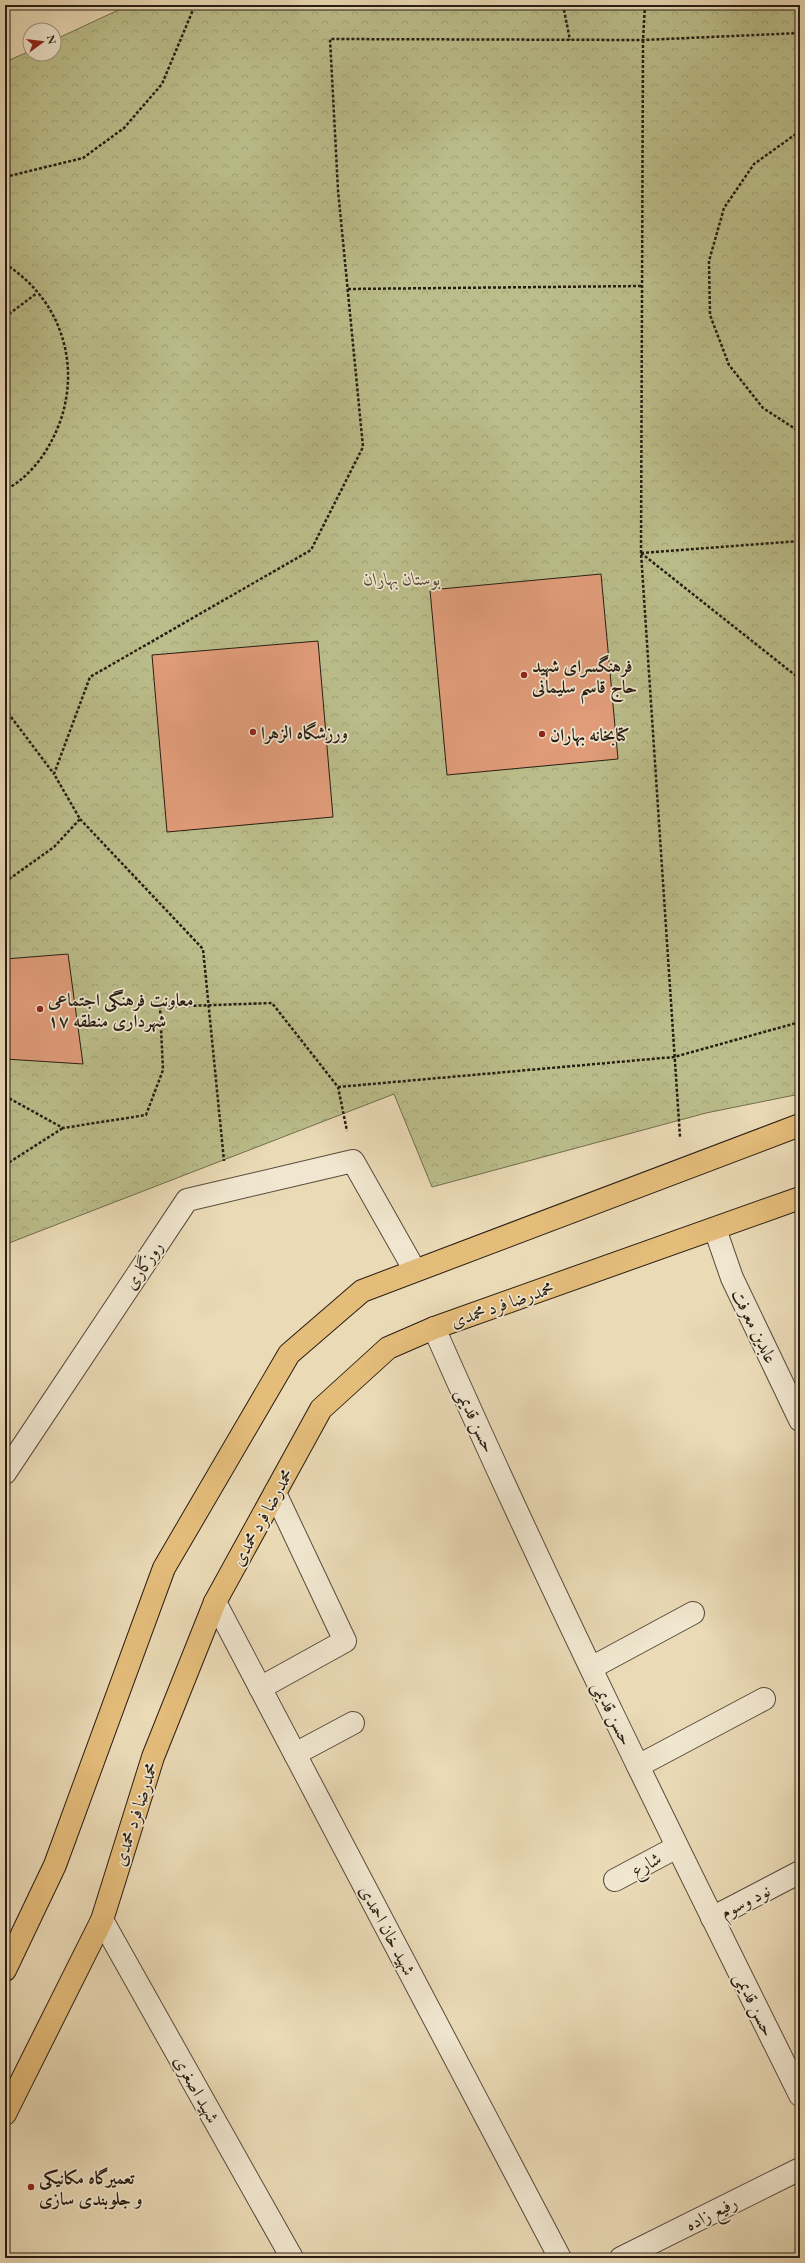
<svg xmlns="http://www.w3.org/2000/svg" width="805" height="2263" font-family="'EB Garamond',Amiri,serif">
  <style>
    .park { fill: url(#park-crowns); stroke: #726e4f }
    .building { fill: #e19c7a; stroke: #281d13 }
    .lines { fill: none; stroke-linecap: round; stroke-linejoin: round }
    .minor-casing { stroke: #584c3c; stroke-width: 24 }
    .major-casing { stroke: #281d13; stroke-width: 24 }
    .path { stroke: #281d13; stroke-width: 2.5; stroke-dasharray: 3 2; stroke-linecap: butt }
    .minor { stroke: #f1e7d0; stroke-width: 22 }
    .major { stroke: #e5bd7b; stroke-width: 22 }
    .poi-dot { fill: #8f2418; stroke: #f1e7d0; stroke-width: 1.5 }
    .labels { text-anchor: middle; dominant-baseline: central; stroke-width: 3.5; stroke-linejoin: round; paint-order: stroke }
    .park-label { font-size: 18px; font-style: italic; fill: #544d37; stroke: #f1e7d0 }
    .poi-label { font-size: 18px; font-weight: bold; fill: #281d13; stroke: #f1e7d0; text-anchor: start }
    .street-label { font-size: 18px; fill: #281d13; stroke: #f1e7d0 }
  </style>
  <defs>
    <pattern id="park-crowns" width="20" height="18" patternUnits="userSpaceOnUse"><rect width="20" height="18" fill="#bbbe8b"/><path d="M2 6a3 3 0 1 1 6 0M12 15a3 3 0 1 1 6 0" fill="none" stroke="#a1a377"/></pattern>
  </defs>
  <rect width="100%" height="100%" fill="#eadab6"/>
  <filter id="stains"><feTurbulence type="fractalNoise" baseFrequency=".005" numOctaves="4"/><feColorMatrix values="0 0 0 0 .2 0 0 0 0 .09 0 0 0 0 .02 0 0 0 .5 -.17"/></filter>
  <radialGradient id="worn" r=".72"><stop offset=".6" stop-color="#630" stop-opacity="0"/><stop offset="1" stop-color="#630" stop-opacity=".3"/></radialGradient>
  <polygon class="park" points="129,5 800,5 800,1094 706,1113 432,1187 394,1094 9,1243 5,1247 5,62 30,51 30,54 54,54 54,40"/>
  <g class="building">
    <polygon points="601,574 618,759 447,775 430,590"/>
    <polygon points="318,641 333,817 167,832 152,655"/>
    <polygon points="68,954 83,1064 5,1059 5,959"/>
  </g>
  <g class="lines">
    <defs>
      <g id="minor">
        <polyline points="715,1229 732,1278 800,1420"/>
        <path d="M434,1328C548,1587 674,1841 800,2095"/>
        <polyline points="5,1473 187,1200 353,1161 414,1269"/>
        <polyline points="215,1602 560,2258"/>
        <polyline points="591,1668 693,1613"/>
        <polyline points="260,1688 345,1641 275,1493"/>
        <polyline points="295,1754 353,1723"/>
        <polyline points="638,1766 764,1699"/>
        <polyline points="615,1880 677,1847"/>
        <polyline points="712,1918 800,1872"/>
        <polyline points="102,1920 292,2258"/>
        <polyline points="621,2258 800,2169"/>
      </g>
      <g id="major">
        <polyline points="5,1970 55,1865 164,1568 289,1354 362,1291 800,1125"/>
        <polyline points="5,2114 102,1920 153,1757 215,1602 321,1409 388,1348 434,1328 800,1198"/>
      </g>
    </defs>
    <use href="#minor" class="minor-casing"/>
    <use href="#major" class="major-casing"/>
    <g class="path">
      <polyline points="563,5 570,40"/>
      <polyline points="645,5 643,40 641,553 680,1137"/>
      <polyline points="800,131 754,164 724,208 709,261 710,315 729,365 763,408 800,432"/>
      <polyline points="5,177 83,158 124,128 162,84 195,5"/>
      <path d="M5,264C66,302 85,377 52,440C42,460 25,480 5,490"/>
      <polyline points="348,289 642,286"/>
      <polyline points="5,317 37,293"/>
      <polyline points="641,553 800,679"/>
      <polyline points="641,553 800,541"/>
      <polyline points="5,709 54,774"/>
      <polyline points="80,819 203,949 224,1161"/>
      <polyline points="5,882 54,847 80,819 54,774 90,677 311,550 363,447 338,190 330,39 643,40 800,33"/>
      <polyline points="338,1087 674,1057 800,1022"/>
      <polyline points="5,1096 63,1128 146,1115 163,1070 160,1007 272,1003 338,1087 347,1131"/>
      <polyline points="5,1165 63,1128"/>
    </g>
    <use href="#minor" class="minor"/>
    <use href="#major" class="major"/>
  </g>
  <g class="poi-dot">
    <circle cx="524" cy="675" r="4"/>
    <circle cx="253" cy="732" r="4"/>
    <circle cx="542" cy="734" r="4"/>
    <circle cx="40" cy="1009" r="4"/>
    <circle cx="31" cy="2187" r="4"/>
  </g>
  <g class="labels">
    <g class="park-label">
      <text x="402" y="578">بوستان بهاران</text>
    </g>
    <g class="poi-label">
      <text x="532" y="665">فرهنگسرای شهید<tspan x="532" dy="21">حاج قاسم سلیمانی</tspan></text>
      <text x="261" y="732">ورزشگاه الزهرا</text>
      <text x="550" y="734">کتابخانه بهاران</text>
      <text x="48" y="999">معاونت فرهنگی اجتماعی<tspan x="48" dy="21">شهرداری منطقه ۱۷</tspan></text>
      <text x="39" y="2177">تعمیرگاه مکانیکی<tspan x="39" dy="21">و جلوبندی سازی</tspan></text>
    </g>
    <g class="street-label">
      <text transform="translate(143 1265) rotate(-56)">روزگاری</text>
      <text transform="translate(502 1304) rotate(-19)">محمدرضا فرد محمدی</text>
      <text transform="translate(755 1326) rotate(64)">عابدین معرفت</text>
      <text transform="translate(476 1420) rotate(65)">حسن قدیمی</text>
      <text transform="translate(262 1517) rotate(-61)">محمدرضا فرد محمدی</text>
      <text transform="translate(613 1713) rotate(64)">حسن قدیمی</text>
      <text transform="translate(135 1814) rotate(-72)">محمدرضا فرد محمدی</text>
      <text transform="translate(646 1864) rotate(-29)">شارع</text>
      <text transform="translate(745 1901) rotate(-27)">نود وسوم</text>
      <text transform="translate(388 1930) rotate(62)">شهید خان احمدی</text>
      <text transform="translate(755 2004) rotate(64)">حسن قدیمی</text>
      <text transform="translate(197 2089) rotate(61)">شهید اصغری</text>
      <text transform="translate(711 2213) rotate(-27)">رفیع زاده</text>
    </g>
  </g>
  <rect width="805" height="2263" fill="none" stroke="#eadab6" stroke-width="20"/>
  <rect x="6" y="6" width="793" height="2251" fill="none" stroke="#281d13" stroke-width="2"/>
  <rect x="10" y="10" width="785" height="2243" fill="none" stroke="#281d13"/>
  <g transform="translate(42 42) rotate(75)"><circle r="19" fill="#f1e7d0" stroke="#a19684"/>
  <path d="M0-3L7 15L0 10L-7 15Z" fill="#8f2418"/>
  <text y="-6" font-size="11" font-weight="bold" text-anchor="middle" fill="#281d13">N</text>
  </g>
  <rect width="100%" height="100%" filter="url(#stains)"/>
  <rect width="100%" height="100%" fill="url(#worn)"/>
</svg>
